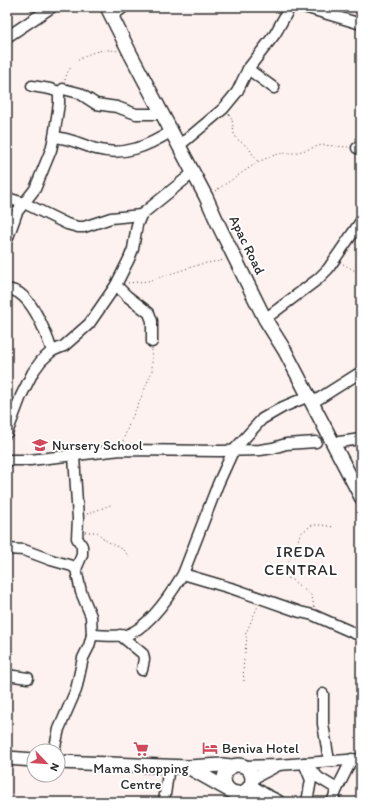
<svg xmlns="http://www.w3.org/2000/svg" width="368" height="809" font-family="Itim,sans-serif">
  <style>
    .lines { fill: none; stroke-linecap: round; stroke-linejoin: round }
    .minor-casing { stroke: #2b2b2b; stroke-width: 13 }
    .major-casing { stroke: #2b2b2b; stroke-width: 16 }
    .path { stroke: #2b2b2b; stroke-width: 1; stroke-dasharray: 1 3; stroke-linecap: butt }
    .minor { stroke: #fff; stroke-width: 10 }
    .major { stroke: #fff; stroke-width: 13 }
    .labels { text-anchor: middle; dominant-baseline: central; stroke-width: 4; stroke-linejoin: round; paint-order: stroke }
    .street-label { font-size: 14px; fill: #2b2b2b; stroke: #fff }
    .poi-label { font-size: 14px; fill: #2b2b2b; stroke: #fff; text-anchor: start }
    .quarter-label { font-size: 16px; letter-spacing: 1px; fill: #2b2b2b; stroke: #fff }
  </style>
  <rect width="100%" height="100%" fill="#fef2f1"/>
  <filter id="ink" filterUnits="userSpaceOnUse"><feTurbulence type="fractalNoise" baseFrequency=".025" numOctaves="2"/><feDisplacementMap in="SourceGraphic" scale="8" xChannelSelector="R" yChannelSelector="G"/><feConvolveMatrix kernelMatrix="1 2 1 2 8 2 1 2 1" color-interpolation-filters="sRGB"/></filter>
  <g filter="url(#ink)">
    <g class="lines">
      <defs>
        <g id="minor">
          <polyline points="304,7 361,24"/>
          <polyline points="112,16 124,7"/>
          <polyline points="7,37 52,7"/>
          <polyline points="248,69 274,88"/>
          <polyline points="63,89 79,93 96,104 117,107 136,114 159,114 163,115"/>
          <path d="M54,137C70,138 82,145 96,149C124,157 148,146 172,131"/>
          <polyline points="180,145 223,109 237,92 248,69 275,34 290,7"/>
          <polyline points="357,148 361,148"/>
          <polyline points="7,198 24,203 67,224 78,227 84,227 111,218 141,215"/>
          <polyline points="7,240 17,212 35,189 51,150 54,137 59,103 59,92 50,89 32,86"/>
          <polyline points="116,285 127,296 149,313 152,321 152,342"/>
          <path d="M7,289C11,290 16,291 19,293C35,304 46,333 52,351"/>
          <polyline points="265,319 318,279 328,269 361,221"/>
          <polyline points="312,403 361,372"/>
          <polyline points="7,433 21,396 33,372 41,361 52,351 64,346 89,324 116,285 129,259 133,249 137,225 141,215 194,172"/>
          <polyline points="332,443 361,439"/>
          <polyline points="74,456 78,519 77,538 82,546 82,555 76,569"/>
          <polyline points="7,460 30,460 121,450 220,451 260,450 273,448 286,444 316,442"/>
          <polyline points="7,549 24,550 51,560 72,566 76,569 81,592 91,616 92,635 89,646 83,658 76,690 59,729 54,751"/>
          <polyline points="183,574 234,589 300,612 313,615 361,636"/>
          <path d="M92,635C102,635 116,637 126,635C149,628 171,594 183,574L218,484L233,451L262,419L283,407L309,396"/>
          <polyline points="120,635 143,654 144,659 142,670"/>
          <polyline points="7,675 28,678"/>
          <polyline points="323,694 323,724 329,761"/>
          <polyline points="243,766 278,765 361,759"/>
          <polyline points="252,779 277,766"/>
          <polyline points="337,789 352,759"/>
          <polyline points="164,802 169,766"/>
          <polyline points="307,802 311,780 304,763 319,778 337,789 332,802"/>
        </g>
        <g id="major">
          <polyline points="107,7 130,53 206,197 220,228 265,319 285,351 361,497"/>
          <polyline points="7,758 34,760"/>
          <polyline points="58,762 188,767 222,765 231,766"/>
          <circle cx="238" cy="779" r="14"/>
          <polyline points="188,767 227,789"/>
          <polyline points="250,786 264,795 278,802"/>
          <polyline points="242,793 257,802"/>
        </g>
      </defs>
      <use href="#minor" class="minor-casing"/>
      <use href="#major" class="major-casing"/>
      <g class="path">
        <path d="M65,80C69,59 98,46 117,51"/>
        <polyline points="229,114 232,119 234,134 237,139 248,147 258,162"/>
        <polyline points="215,191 258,162 272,156 282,153 293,153 302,151 322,145 348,147"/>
        <polyline points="343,264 361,274"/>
        <polyline points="128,283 148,281 201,264 225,260"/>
        <polyline points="123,441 129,424 141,398 152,371 152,350"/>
        <polyline points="87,514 113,504"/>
        <polyline points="85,532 97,532 105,540 123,550 130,557"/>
        <polyline points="314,607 312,596 292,580 281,574 295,550 300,534 312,525 322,525 333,527"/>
        <path d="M244,681C242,666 245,652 247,638L245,635L258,606"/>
      </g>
      <use href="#minor" class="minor"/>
      <use href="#major" class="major"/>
    </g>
  </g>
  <defs>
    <symbol id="school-bare" viewBox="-9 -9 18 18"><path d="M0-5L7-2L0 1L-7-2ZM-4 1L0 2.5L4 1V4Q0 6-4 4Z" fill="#d1495b" stroke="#fff" stroke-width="2.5" paint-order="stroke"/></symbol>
    <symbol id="hotel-bare" viewBox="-9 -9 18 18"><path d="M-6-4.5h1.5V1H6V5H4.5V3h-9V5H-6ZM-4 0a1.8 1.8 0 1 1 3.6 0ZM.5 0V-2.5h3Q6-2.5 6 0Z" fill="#d1495b" stroke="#fff" stroke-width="2.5" paint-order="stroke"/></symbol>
    <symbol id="supermarket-bare" viewBox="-9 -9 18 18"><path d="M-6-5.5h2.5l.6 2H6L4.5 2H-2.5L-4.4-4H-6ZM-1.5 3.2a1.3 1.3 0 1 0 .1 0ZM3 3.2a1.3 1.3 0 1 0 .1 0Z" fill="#d1495b" stroke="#fff" stroke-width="2.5" paint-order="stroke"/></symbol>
  </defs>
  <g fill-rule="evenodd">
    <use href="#school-bare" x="29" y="434" width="22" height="22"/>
    <use href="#hotel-bare" x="199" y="737" width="22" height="22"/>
    <use href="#supermarket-bare" x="130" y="738" width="22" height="22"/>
  </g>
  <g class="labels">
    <g class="street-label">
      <text transform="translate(247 245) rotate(64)">Apac Road</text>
    </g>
    <g class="poi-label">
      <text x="52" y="445">Nursery School</text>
      <text x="222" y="748">Beniva Hotel</text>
      <text x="141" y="768" text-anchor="middle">Mama Shopping<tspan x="141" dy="16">Centre</tspan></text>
    </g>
    <g class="quarter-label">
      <text x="301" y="551">IREDA<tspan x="301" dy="18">CENTRAL</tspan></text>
    </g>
  </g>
  <rect width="368" height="809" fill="none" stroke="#fff" stroke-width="24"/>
  <rect x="12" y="12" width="344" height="785" fill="none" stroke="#2b2b2b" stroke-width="1.5" filter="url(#ink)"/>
  <g transform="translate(46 763) rotate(115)"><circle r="19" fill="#ffffff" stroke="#aaaaaa"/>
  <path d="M0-3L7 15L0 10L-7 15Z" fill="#d1495b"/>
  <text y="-6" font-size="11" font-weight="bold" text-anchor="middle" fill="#2b2b2b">N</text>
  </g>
</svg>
